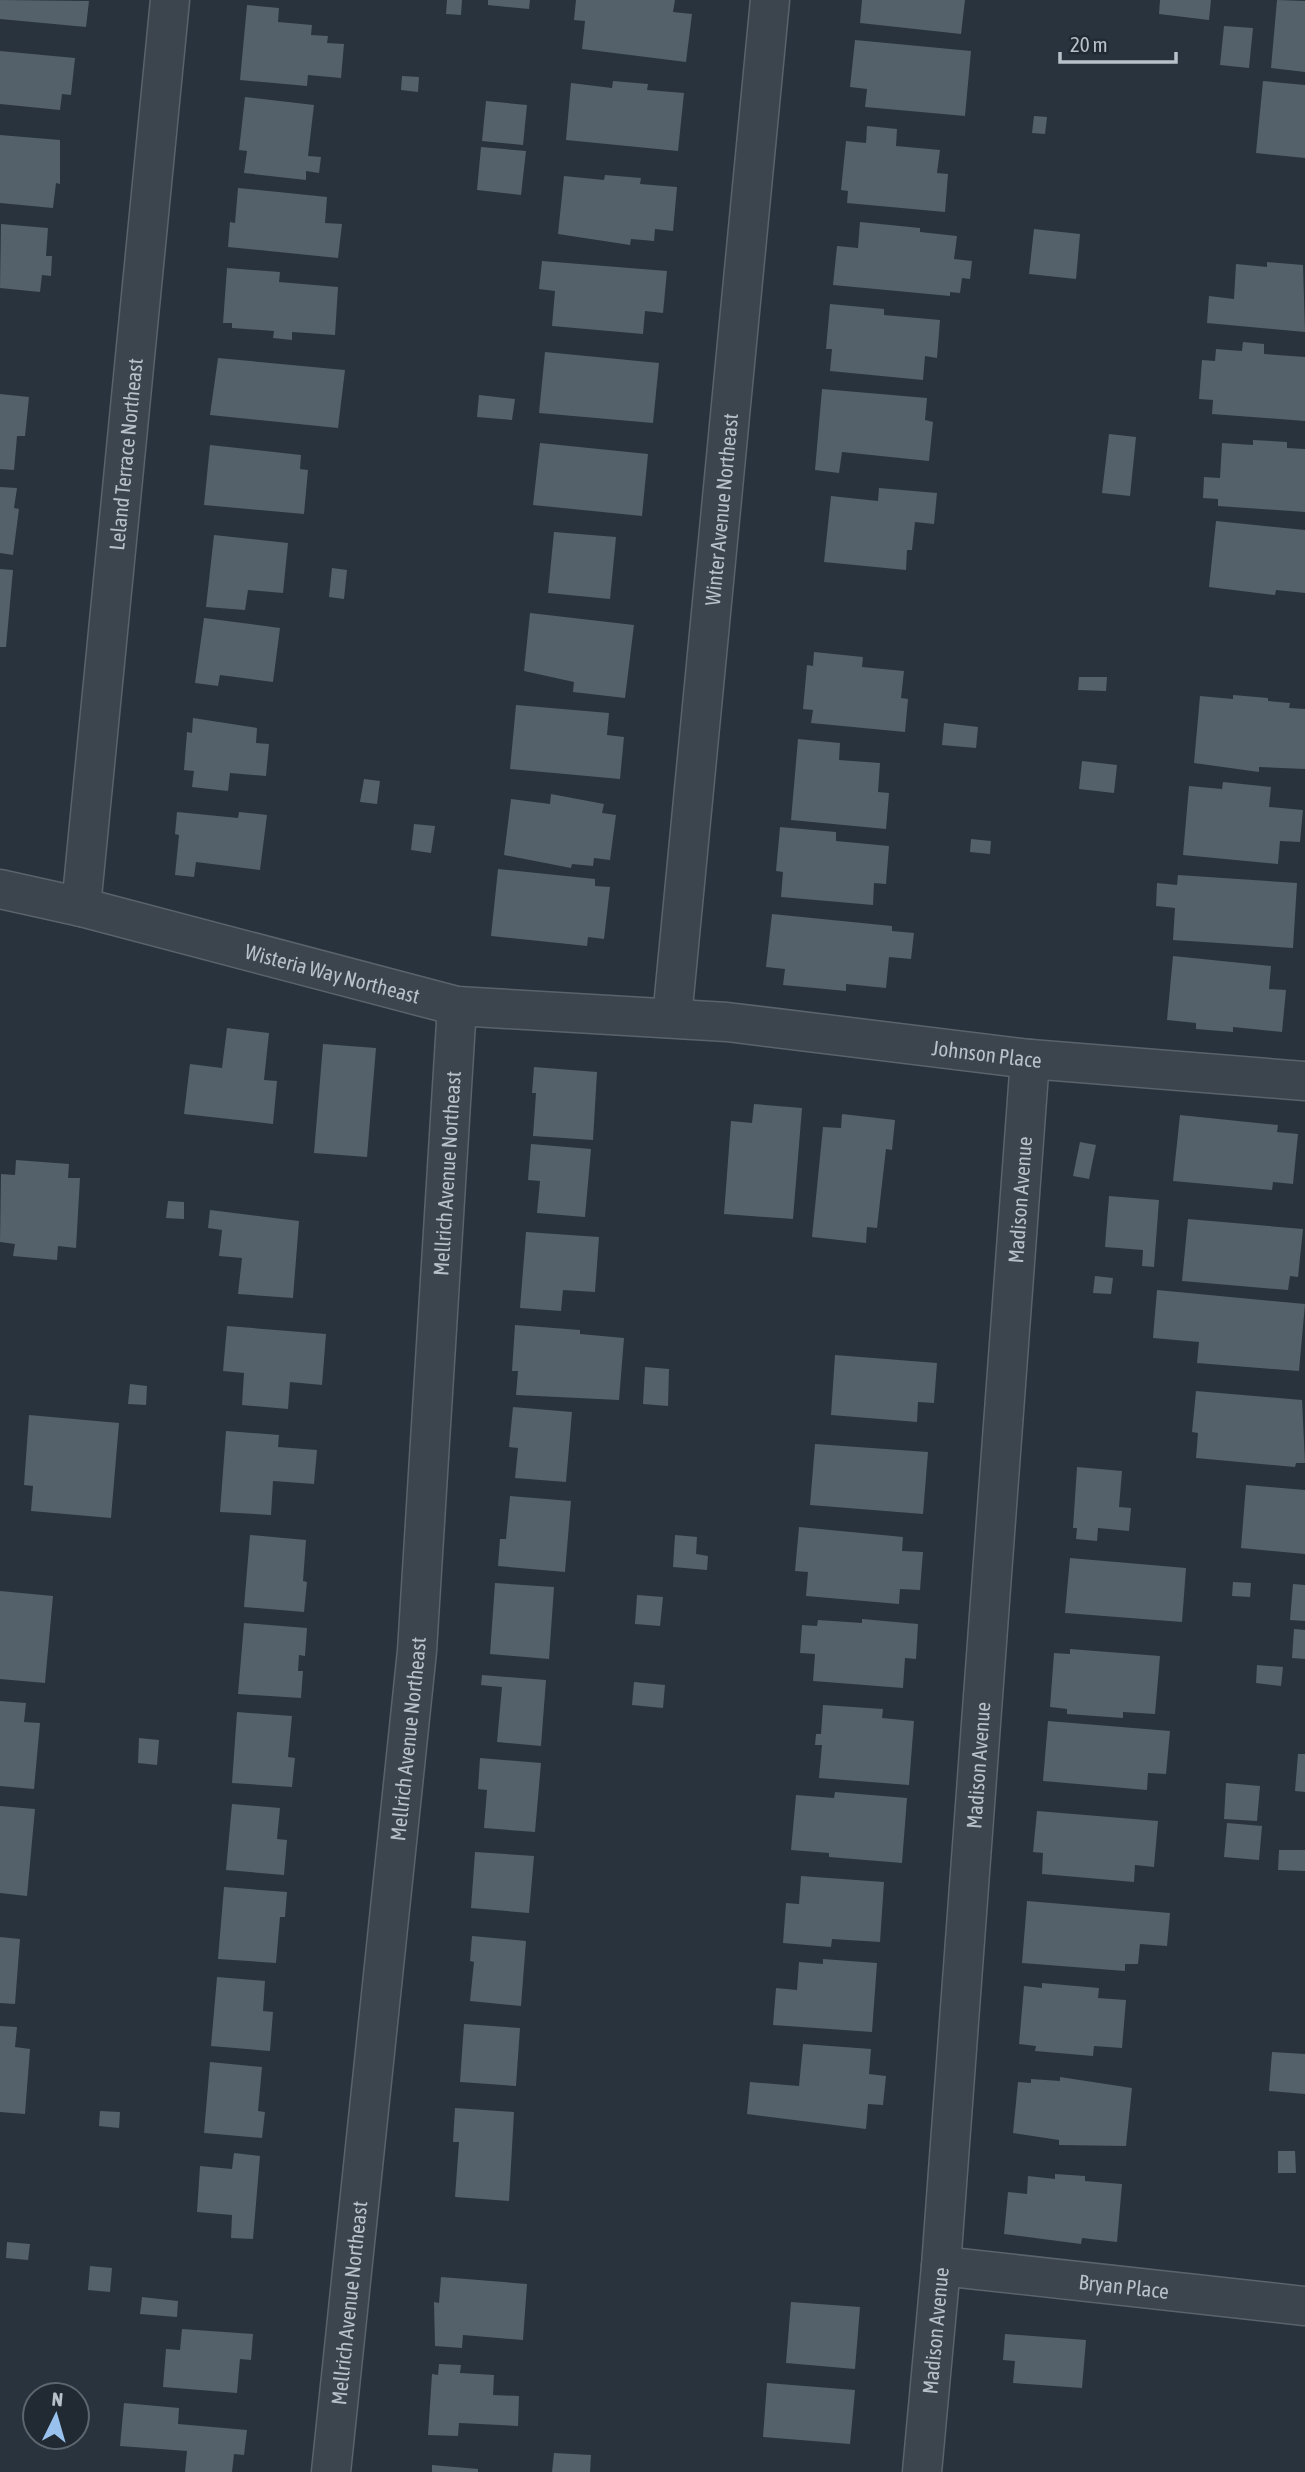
<svg xmlns="http://www.w3.org/2000/svg" width="1305" height="2472" font-family="'Asap Condensed',sans-serif">
  <style>
    .building { fill: #54606a }
    .lines { fill: none; stroke-linecap: round; stroke-linejoin: round }
    .minor-casing { stroke: #5a636b; stroke-width: 41 }
    .minor { stroke: #3c454e; stroke-width: 38 }
    .labels { text-anchor: middle; dominant-baseline: central; stroke-width: 7; stroke-linejoin: round; paint-order: stroke }
    .street-label { font-size: 21px; fill: #b8c0c8; stroke: #212a33 }
  </style>
  <rect width="100%" height="100%" fill="#28333d"/>
  <g class="building">
    <polygon points="0,0 89,1 86,27 0,19"/>
    <polygon points="447,0 462,0 461,15 446,14"/>
    <polygon points="488,0 530,0 529,9 488,5"/>
    <polygon points="576,0 675,0 673,12 692,14 686,62 582,49 585,21 574,20"/>
    <polygon points="862,0 965,0 961,34 860,23"/>
    <polygon points="1160,0 1211,0 1209,20 1159,14"/>
    <polygon points="1277,0 1305,1 1305,72 1271,68"/>
    <polygon points="247,5 279,8 278,22 312,25 311,35 328,36 327,43 344,44 341,78 308,75 307,86 240,80"/>
    <polygon points="1224,26 1253,28 1249,68 1220,65"/>
    <polygon points="855,40 971,51 965,116 865,107 867,89 850,87"/>
    <polygon points="0,51 75,58 71,95 62,94 60,110 0,104"/>
    <polygon points="402,76 419,77 418,92 401,90"/>
    <polygon points="613,81 648,84 647,90 684,93 678,151 566,140 571,83 612,88"/>
    <polygon points="1263,81 1305,85 1305,158 1256,153"/>
    <polygon points="245,97 314,105 308,156 321,157 319,173 306,171 306,180 244,173 247,151 239,150"/>
    <polygon points="486,101 527,105 523,145 482,141"/>
    <polygon points="1034,116 1047,117 1045,134 1032,133"/>
    <polygon points="867,126 897,129 896,146 940,150 937,173 948,174 945,212 847,203 848,191 841,190 846,141 866,143"/>
    <polygon points="0,135 60,140 60,184 56,183 53,208 0,203"/>
    <polygon points="481,147 526,151 521,195 477,190"/>
    <polygon points="605,175 641,178 640,184 677,187 673,231 655,229 654,241 631,239 630,245 558,234 564,176 604,180"/>
    <polygon points="238,188 327,197 325,223 342,224 338,258 228,247 230,222 235,223"/>
    <polygon points="860,222 920,228 920,232 957,236 954,259 972,261 970,279 962,278 960,293 950,292 950,296 833,285 837,246 858,248"/>
    <polygon points="1,224 48,228 46,256 52,256 51,276 42,275 40,292 0,288"/>
    <polygon points="1034,229 1080,234 1076,279 1029,274"/>
    <polygon points="542,261 667,271 663,313 645,311 643,334 552,326 555,291 539,289"/>
    <polygon points="1267,262 1303,265 1305,332 1207,323 1209,296 1234,299 1236,264 1267,267"/>
    <polygon points="227,268 280,272 279,282 338,287 335,335 292,332 292,340 273,338 274,331 232,328 232,323 223,323"/>
    <polygon points="830,304 884,309 884,315 940,320 937,358 925,356 923,380 830,371 832,349 826,349"/>
    <polygon points="1243,342 1264,344 1264,354 1305,357 1305,421 1212,414 1213,400 1199,399 1202,360 1215,361 1216,349 1242,351"/>
    <polygon points="545,352 659,363 653,423 539,413"/>
    <polygon points="218,358 345,370 338,428 210,415"/>
    <polygon points="822,389 927,398 925,420 933,422 929,461 842,452 839,473 815,470"/>
    <polygon points="0,394 29,397 25,436 17,436 14,470 0,469"/>
    <polygon points="479,395 515,399 512,420 477,417"/>
    <polygon points="1109,434 1136,437 1130,496 1102,493"/>
    <polygon points="1253,440 1287,442 1287,448 1305,449 1305,512 1218,506 1218,499 1203,498 1204,477 1220,478 1222,443 1253,445"/>
    <polygon points="540,443 648,454 642,516 533,505"/>
    <polygon points="210,445 301,455 300,469 308,470 304,514 204,505"/>
    <polygon points="0,487 17,488 14,508 19,509 13,555 0,553"/>
    <polygon points="879,488 937,493 934,524 915,522 912,550 907,550 906,570 824,562 831,496 878,501"/>
    <polygon points="1216,521 1305,530 1305,593 1276,590 1275,595 1209,587"/>
    <polygon points="554,532 616,537 610,599 548,593"/>
    <polygon points="214,535 288,543 283,593 248,590 245,610 206,607"/>
    <polygon points="332,568 347,570 344,599 329,597"/>
    <polygon points="0,569 13,570 6,647 0,647"/>
    <polygon points="530,613 634,625 625,698 573,692 574,682 524,671"/>
    <polygon points="204,618 280,628 273,682 220,675 218,686 195,683"/>
    <polygon points="814,652 863,657 862,667 904,671 901,698 908,699 905,732 811,723 813,710 803,709 807,665 813,666"/>
    <polygon points="1079,677 1107,677 1106,691 1078,690"/>
    <polygon points="1233,695 1268,698 1268,701 1290,703 1289,708 1305,709 1305,769 1259,767 1259,772 1194,763 1200,696 1233,699"/>
    <polygon points="516,705 609,713 607,735 624,737 620,779 510,769"/>
    <polygon points="193,718 257,728 256,743 269,744 266,776 230,773 228,791 192,787 194,771 184,770 187,732 192,733"/>
    <polygon points="944,723 978,727 976,748 942,745"/>
    <polygon points="798,739 840,743 839,760 880,763 878,792 889,793 886,829 791,820"/>
    <polygon points="1082,761 1117,765 1114,793 1079,789"/>
    <polygon points="364,779 380,781 377,804 360,802"/>
    <polygon points="1223,782 1271,787 1269,807 1303,810 1300,842 1280,841 1278,864 1183,855 1189,786 1222,789"/>
    <polygon points="551,794 604,804 602,813 616,815 610,860 594,858 593,866 572,864 571,868 504,855 511,799 550,804"/>
    <polygon points="177,812 238,818 239,812 267,815 260,870 196,862 194,877 175,875 179,835 175,834"/>
    <polygon points="414,824 435,826 431,853 411,850"/>
    <polygon points="780,827 836,832 836,841 889,846 886,884 874,883 873,905 781,897 783,872 776,871"/>
    <polygon points="971,839 991,841 990,854 970,852"/>
    <polygon points="498,869 595,879 595,886 610,887 604,939 588,937 587,946 491,936"/>
    <polygon points="1178,875 1297,883 1293,948 1173,940 1175,908 1156,906 1157,883 1177,885"/>
    <polygon points="772,914 892,926 892,931 914,933 911,959 889,957 886,988 846,984 846,991 783,985 785,969 766,967"/>
    <polygon points="1173,956 1271,966 1269,989 1286,990 1282,1032 1233,1027 1233,1032 1196,1029 1196,1023 1167,1020"/>
    <polygon points="227,1028 269,1033 264,1080 277,1081 273,1124 184,1114 190,1064 222,1068"/>
    <polygon points="323,1044 376,1048 367,1157 314,1153"/>
    <polygon points="534,1067 597,1072 593,1140 533,1136 536,1093 532,1093"/>
    <polygon points="754,1104 802,1108 793,1219 724,1214 731,1121 752,1123"/>
    <polygon points="842,1114 895,1120 892,1150 886,1149 877,1228 867,1227 866,1243 812,1237 823,1127 841,1128"/>
    <polygon points="1180,1115 1278,1125 1277,1132 1298,1134 1293,1184 1273,1182 1272,1190 1173,1181"/>
    <polygon points="1080,1142 1096,1145 1089,1179 1073,1176"/>
    <polygon points="531,1144 591,1149 585,1217 537,1213 540,1181 528,1180"/>
    <polygon points="16,1160 69,1164 68,1178 80,1178 76,1248 58,1246 57,1260 13,1256 15,1244 0,1242 1,1174 15,1175"/>
    <polygon points="1109,1196 1159,1200 1154,1267 1142,1266 1143,1250 1105,1247"/>
    <polygon points="168,1201 184,1202 184,1219 166,1218"/>
    <polygon points="210,1210 299,1221 293,1298 238,1294 242,1258 219,1256 222,1230 208,1228"/>
    <polygon points="1188,1219 1303,1229 1298,1277 1290,1276 1288,1290 1182,1281"/>
    <polygon points="526,1232 599,1237 595,1292 563,1290 561,1311 520,1308"/>
    <polygon points="1095,1276 1113,1278 1111,1294 1093,1293"/>
    <polygon points="1157,1290 1305,1304 1299,1371 1197,1363 1199,1342 1153,1338"/>
    <polygon points="515,1325 580,1330 580,1334 624,1338 619,1400 516,1395 518,1371 512,1371"/>
    <polygon points="227,1326 326,1334 322,1385 290,1382 288,1409 242,1405 244,1373 223,1371"/>
    <polygon points="835,1355 937,1363 934,1403 918,1402 917,1422 831,1415"/>
    <polygon points="645,1367 669,1369 668,1406 643,1404"/>
    <polygon points="130,1384 147,1386 146,1405 128,1404"/>
    <polygon points="1196,1391 1302,1400 1305,1463 1296,1463 1295,1467 1196,1458 1198,1433 1192,1432"/>
    <polygon points="513,1407 572,1412 566,1482 515,1478 518,1448 509,1447"/>
    <polygon points="29,1415 119,1423 111,1518 31,1511 33,1486 24,1485"/>
    <polygon points="226,1431 279,1435 278,1447 317,1450 314,1484 273,1481 271,1515 220,1512"/>
    <polygon points="815,1444 928,1452 923,1514 810,1505"/>
    <polygon points="1077,1467 1122,1471 1119,1507 1131,1508 1129,1531 1098,1528 1097,1541 1076,1539 1077,1528 1073,1528"/>
    <polygon points="1246,1485 1305,1490 1305,1554 1241,1548"/>
    <polygon points="510,1496 571,1501 565,1572 498,1566 500,1539 506,1539"/>
    <polygon points="799,1527 903,1537 902,1551 923,1552 920,1590 900,1589 899,1604 806,1596 808,1572 795,1571"/>
    <polygon points="250,1535 306,1540 303,1581 307,1582 304,1612 244,1607"/>
    <polygon points="675,1535 697,1537 696,1554 708,1556 707,1570 673,1567"/>
    <polygon points="1070,1558 1186,1568 1182,1622 1065,1613"/>
    <polygon points="1233,1582 1251,1583 1250,1597 1232,1596"/>
    <polygon points="495,1583 554,1587 549,1659 490,1654"/>
    <polygon points="1293,1584 1305,1585 1305,1621 1290,1620"/>
    <polygon points="0,1591 53,1596 45,1683 0,1679"/>
    <polygon points="637,1595 663,1597 660,1626 635,1624"/>
    <polygon points="862,1619 918,1624 916,1659 905,1658 903,1688 813,1681 815,1654 800,1653 802,1625 817,1626 818,1620 862,1623"/>
    <polygon points="244,1623 307,1628 305,1656 299,1655 298,1671 303,1671 301,1698 238,1694"/>
    <polygon points="1294,1629 1305,1630 1305,1659 1292,1658"/>
    <polygon points="1070,1649 1160,1656 1155,1714 1123,1712 1123,1718 1067,1714 1067,1709 1050,1707 1054,1653 1070,1654"/>
    <polygon points="1257,1665 1283,1667 1281,1686 1256,1683"/>
    <polygon points="482,1675 546,1680 541,1746 497,1742 502,1687 481,1685"/>
    <polygon points="634,1682 665,1685 663,1708 632,1705"/>
    <polygon points="0,1701 26,1703 24,1722 40,1723 34,1789 0,1786"/>
    <polygon points="823,1705 883,1709 882,1718 914,1721 909,1785 819,1778 822,1745 815,1745 816,1734 821,1734"/>
    <polygon points="237,1712 292,1716 288,1757 295,1758 292,1787 232,1783"/>
    <polygon points="1048,1721 1170,1731 1166,1774 1148,1773 1147,1790 1043,1781"/>
    <polygon points="139,1738 159,1740 157,1765 138,1763"/>
    <polygon points="1298,1754 1305,1754 1305,1792 1295,1791"/>
    <polygon points="480,1758 541,1763 535,1832 484,1828 487,1790 478,1789"/>
    <polygon points="1226,1783 1260,1786 1257,1821 1224,1819"/>
    <polygon points="835,1792 907,1798 902,1863 829,1857 829,1853 791,1850 796,1795 834,1798"/>
    <polygon points="232,1804 280,1808 277,1839 287,1840 284,1875 226,1870"/>
    <polygon points="0,1806 35,1809 27,1896 0,1893"/>
    <polygon points="1037,1811 1158,1821 1154,1867 1135,1865 1134,1882 1042,1874 1043,1853 1033,1852"/>
    <polygon points="1227,1823 1262,1826 1259,1860 1224,1857"/>
    <polygon points="1279,1850 1305,1850 1305,1871 1278,1870"/>
    <polygon points="475,1852 534,1856 529,1913 471,1908"/>
    <polygon points="801,1876 884,1882 880,1942 832,1939 831,1947 783,1943 786,1903 799,1904"/>
    <polygon points="224,1887 287,1892 285,1917 280,1917 276,1963 218,1959"/>
    <polygon points="1027,1901 1170,1913 1167,1946 1140,1944 1138,1964 1125,1964 1125,1971 1022,1963"/>
    <polygon points="472,1936 526,1941 521,2006 470,2001 474,1962 470,1961"/>
    <polygon points="0,1937 20,1939 15,2004 0,2003"/>
    <polygon points="823,1959 877,1963 872,2032 773,2025 776,1988 797,1990 799,1962 823,1964"/>
    <polygon points="217,1977 265,1981 263,2011 273,2012 270,2051 211,2046"/>
    <polygon points="1042,1983 1099,1988 1098,1998 1126,2000 1122,2048 1094,2046 1093,2056 1035,2051 1036,2046 1019,2044 1024,1986 1042,1988"/>
    <polygon points="464,2024 520,2028 516,2086 460,2082"/>
    <polygon points="0,2026 17,2027 15,2047 30,2049 25,2114 0,2112"/>
    <polygon points="803,2044 871,2049 869,2074 886,2076 883,2105 868,2104 866,2129 747,2114 750,2082 799,2086"/>
    <polygon points="1272,2052 1305,2054 1305,2094 1269,2091"/>
    <polygon points="210,2062 262,2067 258,2111 265,2112 262,2138 204,2133"/>
    <polygon points="1060,2077 1132,2088 1126,2146 1059,2145 1059,2140 1013,2133 1018,2082 1031,2083 1031,2079 1060,2081"/>
    <polygon points="455,2108 514,2112 509,2201 455,2197 459,2142 453,2142"/>
    <polygon points="100,2111 120,2112 119,2128 99,2126"/>
    <polygon points="1278,2151 1295,2151 1296,2173 1278,2173"/>
    <polygon points="234,2153 260,2156 253,2239 231,2238 232,2215 197,2212 200,2166 232,2169"/>
    <polygon points="1055,2174 1085,2176 1085,2181 1122,2184 1117,2242 1082,2238 1081,2244 1004,2234 1008,2192 1027,2194 1028,2176 1055,2179"/>
    <polygon points="7,2242 30,2244 28,2260 6,2258"/>
    <polygon points="90,2266 112,2268 110,2292 88,2290"/>
    <polygon points="441,2277 527,2284 523,2340 463,2335 462,2348 435,2346 434,2302 439,2303"/>
    <polygon points="142,2297 178,2301 177,2317 140,2314"/>
    <polygon points="791,2302 860,2307 855,2369 786,2363"/>
    <polygon points="182,2329 253,2334 251,2360 240,2359 237,2393 163,2387 166,2349 180,2350"/>
    <polygon points="1005,2334 1086,2340 1082,2388 1013,2383 1015,2361 1003,2360"/>
    <polygon points="439,2364 461,2365 460,2373 494,2375 493,2395 519,2396 518,2426 459,2423 458,2436 428,2435 432,2374 438,2375"/>
    <polygon points="767,2383 855,2390 850,2444 763,2437"/>
    <polygon points="124,2403 179,2408 178,2424 247,2430 244,2455 234,2454 232,2472 185,2472 187,2451 120,2446"/>
    <polygon points="554,2453 591,2455 590,2472 552,2472"/>
    <polygon points="432,2465 478,2469 478,2472 432,2472"/>
  </g>
  <g class="lines">
    <defs>
      <g id="minor">
        <path id="s1" d="M0,889L81,907L457,1006L727,1022L1030,1059L1305,1081"/>
        <path id="s2" d="M81,907L170,0"/>
        <path id="s3" d="M672,1018L770,0"/>
        <path id="s4" d="M941,2266L1305,2306"/>
        <path id="s5" d="M331,2472L417,1651L457,1006"/>
        <path id="s6" d="M922,2472L941,2266L1030,1059"/>
      </g>
    </defs>
    <use href="#minor" class="minor-casing"/>
    <use href="#minor" class="minor"/>
  </g>
  <g class="labels">
    <g class="street-label">
      <text stroke="none"><textPath href="#s2" startOffset="455">Leland Terrace Northeast</textPath></text>
      <text stroke="none"><textPath href="#s3" startOffset="511">Winter Avenue Northeast</textPath></text>
      <text stroke="none"><textPath href="#s1" startOffset="343">Wisteria Way Northeast</textPath></text>
      <text stroke="none"><textPath href="#s1" startOffset="1004">Johnson Place</textPath></text>
      <text stroke="none"><textPath href="#s5" startOffset="1304">Mellrich Avenue Northeast</textPath></text>
      <text stroke="none"><textPath href="#s6" startOffset="1276">Madison Avenue</textPath></text>
      <text stroke="none"><textPath href="#s5" startOffset="737">Mellrich Avenue Northeast</textPath></text>
      <text stroke="none"><textPath href="#s6" startOffset="709">Madison Avenue</textPath></text>
      <text stroke="none"><textPath href="#s4" startOffset="184">Bryan Place</textPath></text>
      <text stroke="none"><textPath href="#s5" startOffset="170">Mellrich Avenue Northeast</textPath></text>
      <text stroke="none"><textPath href="#s6" startOffset="142">Madison Avenue</textPath></text>
    </g>
  </g>
  <g transform="translate(56 2416) rotate(5)"><circle r="33" fill="#212a33" stroke="#5d666f" stroke-width="2"/>
  <path d="M0-5L12 26L0 18L-12 26Z" fill="#98c2ed"/>
  <text y="-10" font-size="19" font-weight="bold" text-anchor="middle" fill="#b8c0c8">N</text>
  </g>
  <path d="M1060 52v10h116v-10" fill="none" stroke="#b8c0c8" stroke-width="3.5"/>
  <text x="1070" y="52" font-size="21" fill="#b8c0c8" stroke="#212a33" stroke-width="5" paint-order="stroke">20 m</text>
</svg>
